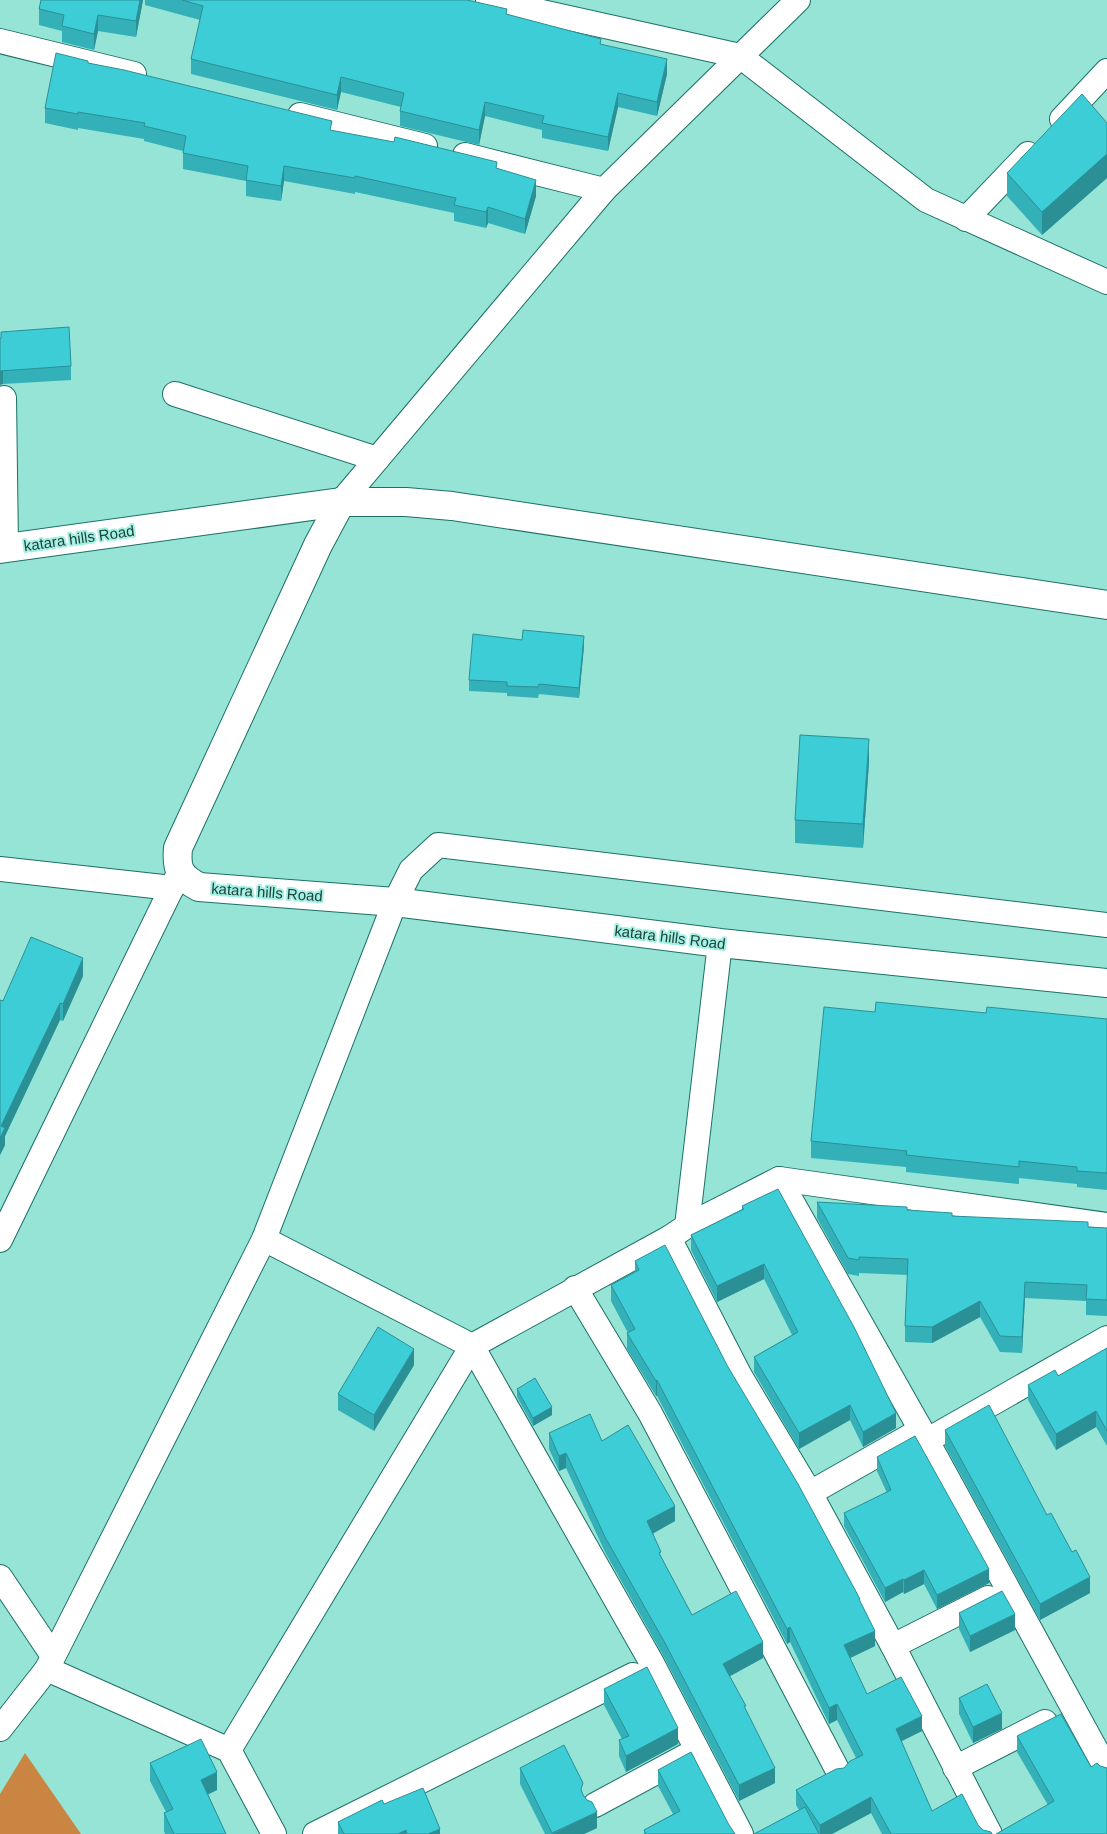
<svg xmlns="http://www.w3.org/2000/svg" width="1107" height="1834" font-family="Helvetica,sans-serif">
  <style>
    .forest { fill: #ca8542 }
    .lines { fill: none; stroke-linecap: round; stroke-linejoin: round }
    .minor-casing { stroke: #1c7166; stroke-width: 26 }
    .tertiary-casing { stroke: #1c7166; stroke-width: 30 }
    .secondary-casing { stroke: #1c7166; stroke-width: 30 }
    .minor { stroke: #fff; stroke-width: 24 }
    .tertiary { stroke: #fff; stroke-width: 28 }
    .secondary { stroke: #fff; stroke-width: 28 }
    .wall { fill: #34b0b9 }
    .shaded-wall { fill: #2b9096 }
    .building { fill: #3dcdd7; stroke: #2b9096 }
    .labels { text-anchor: middle; dominant-baseline: central; stroke-width: 4; stroke-linejoin: round; paint-order: stroke }
    .street-label { font-size: 15px; fill: #20413c; stroke: #a2f1e3 }
  </style>
  <rect width="100%" height="100%" fill="#95e4d6"/>
  <polygon class="forest" points="25,1753 81,1834 0,1834 0,1794"/>
  <g class="lines">
    <defs>
      <g id="minor">
        <polyline points="488,0 740,56 926,200 1107,282"/>
        <polyline points="0,41 134,74"/>
        <polyline points="300,115 425,146"/>
        <polyline points="1062,119 1107,71"/>
        <polyline points="465,155 604,190"/>
        <polyline points="966,219 1028,154"/>
        <polyline points="175,394 377,459"/>
        <polyline points="4,398 6,548"/>
        <polyline points="341,502 604,190 798,0"/>
        <polyline points="0,869 172,888"/>
        <polyline points="779,1179 921,1430 1107,1770"/>
        <polyline points="687,1226 720,943"/>
        <polyline points="669,1238 740,1376 810,1493 893,1646 990,1834"/>
        <polyline points="264,1239 472,1346 653,1665 741,1834"/>
        <polyline points="0,1240 180,871"/>
        <polyline points="575,1288 650,1413 838,1771"/>
        <polyline points="926,1441 1107,1338"/>
        <polyline points="810,1493 921,1430"/>
        <polyline points="0,1577 53,1656"/>
        <polyline points="893,1646 988,1598"/>
        <polyline points="0,1729 47,1669"/>
        <polyline points="229,1750 472,1346 669,1238 687,1226 779,1179 1107,1225"/>
        <polyline points="955,1768 1045,1722"/>
        <polyline points="595,1805 686,1756"/>
        <polyline points="274,1834 229,1750 47,1669 264,1239 395,902 411,870 438,845 1107,925"/>
        <polyline points="315,1834 633,1675"/>
      </g>
      <polyline id="tertiary" points="341,502 406,502 452,506 1107,605"/>
      <g id="secondary">
        <path d="M341,502L318,545L178,848C176,870 180,877 199,887L395,902L720,943L1107,983"/>
        <polyline points="0,549 341,502"/>
      </g>
    </defs>
    <use href="#minor" class="minor-casing"/>
    <use href="#tertiary" class="tertiary-casing"/>
    <use href="#secondary" class="secondary-casing"/>
    <use href="#minor" class="minor"/>
    <use href="#tertiary" class="tertiary"/>
    <use href="#secondary" class="secondary"/>
  </g>
  <g class="wall">
    <polygon points="41,0 143,0 136,37 98,31 94,50 62,42 62,31 39,25 39,9"/>
    <polygon points="145,0 467,0 507,14 601,44 667,74 657,116 618,107 608,151 542,138 542,130 485,116 479,145 400,126 400,111 401,107 341,92 337,110 191,74 191,59 200,20 145,5"/>
    <polygon points="88,63 332,131 497,168 536,196 525,234 488,223 486,228 454,221 454,213 355,192 355,194 284,181 281,201 246,196 246,181 183,169 183,151 144,141 144,139 78,128 78,130 45,123 45,108"/>
    <polygon points="1107,123 1107,178 1042,235 1007,196 1007,173"/>
    <polygon points="1,332 71,366 71,380 3,384"/>
    <polygon points="522,640 584,646 579,698 539,694 538,698 507,696 507,693 469,691 469,680"/>
    <polygon points="869,762 863,848 795,843 795,820"/>
    <polygon points="83,976 63,1021 60,1020 5,1136 5,1145 0,1155 0,1000 3,1001"/>
    <polygon points="875,1012 986,1013 1107,1019 1107,1190 1077,1187 1077,1184 1019,1178 1019,1184 906,1172 906,1167 811,1158 811,1141"/>
    <polygon points="817,1202 907,1210 952,1216 1107,1228 1107,1316 1086,1315 1086,1301 1025,1298 1022,1353 1000,1352 980,1317 932,1343 905,1342 905,1326 908,1275 859,1273 859,1276 848,1274 817,1218"/>
    <polygon points="742,1206 896,1428 863,1447 850,1420 799,1449 754,1372 754,1357 792,1335 764,1279 717,1302 691,1250 691,1235 742,1209"/>
    <polygon points="635,1261 728,1367 860,1602 875,1646 850,1658 867,1694 922,1731 901,1741 932,1811 978,1825 983,1830 992,1834 882,1834 871,1813 832,1834 754,1834 799,1810 796,1805 796,1790 844,1768 856,1758 837,1720 829,1724 790,1642 787,1644 657,1396 656,1396 627,1349 627,1333 628,1333 611,1301 611,1285 635,1272"/>
    <polygon points="1107,1348 1107,1446 1096,1427 1056,1450 1028,1400 1028,1385 1058,1376"/>
    <polygon points="414,1365 374,1431 338,1410 338,1394"/>
    <polygon points="517,1389 552,1415 533,1426 517,1397"/>
    <polygon points="945,1430 1047,1515 1090,1593 1040,1620 945,1446"/>
    <polygon points="549,1433 602,1441 675,1521 653,1533 661,1557 692,1615 763,1658 730,1676 746,1710 775,1783 739,1801 665,1659 605,1552 566,1468 559,1471 549,1449"/>
    <polygon points="877,1457 989,1583 937,1609 924,1584 904,1594 903,1592 885,1602 844,1526 844,1513 887,1493 877,1471"/>
    <polygon points="959,1613 1015,1630 970,1652 959,1629"/>
    <polygon points="604,1689 678,1744 626,1772 619,1756 619,1740 622,1739 604,1705"/>
    <polygon points="959,1698 1002,1729 973,1743 959,1714"/>
    <polygon points="1017,1736 1091,1767 1100,1766 1107,1768 1048,1805 1017,1752"/>
    <polygon points="150,1763 217,1790 208,1794 226,1834 165,1834 164,1831 164,1813 166,1812 150,1781"/>
    <polygon points="520,1768 583,1795 597,1828 584,1834 545,1834 520,1784"/>
    <polygon points="658,1770 729,1825 735,1834 644,1834 644,1830 673,1814 658,1786"/>
    <polygon points="384,1804 440,1834 338,1834 338,1822"/>
  </g>
  <g class="shaded-wall">
    <polygon points="140,0 143,0 136,37 136,21"/>
    <polygon points="98,15 98,31 94,50 94,34"/>
    <polygon points="667,59 667,74 657,116 657,102"/>
    <polygon points="341,77 341,92 337,110 337,95"/>
    <polygon points="618,93 618,107 608,151 608,137"/>
    <polygon points="485,102 485,116 479,145 479,130"/>
    <polygon points="1107,154 1107,178 1042,235 1042,212"/>
    <polygon points="284,166 284,181 281,201 281,186"/>
    <polygon points="536,180 536,196 525,234 525,219"/>
    <polygon points="488,207 488,223 486,228 486,212"/>
    <polygon points="3,370 3,384 0,385 0,371"/>
    <polygon points="584,636 584,646 579,698 579,688"/>
    <polygon points="869,739 869,762 863,848 863,824"/>
    <polygon points="83,958 83,976 63,1021 63,1004"/>
    <polygon points="60,1003 60,1020 5,1136 5,1145 0,1155 0,1138 1,1126"/>
    <polygon points="764,1264 764,1279 717,1302 717,1286"/>
    <polygon points="1025,1282 1025,1298 1022,1353 1022,1337"/>
    <polygon points="980,1301 980,1317 932,1343 932,1327"/>
    <polygon points="414,1349 414,1365 374,1431 374,1415"/>
    <polygon points="657,1380 657,1396 656,1396 656,1381"/>
    <polygon points="850,1405 850,1420 799,1449 799,1433"/>
    <polygon points="552,1407 552,1415 533,1426 533,1418"/>
    <polygon points="1096,1411 1096,1427 1056,1450 1056,1434"/>
    <polygon points="896,1413 896,1428 863,1447 863,1432"/>
    <polygon points="566,1453 566,1468 559,1471 559,1456"/>
    <polygon points="675,1506 675,1521 647,1537 647,1521"/>
    <polygon points="989,1569 989,1583 937,1609 937,1595"/>
    <polygon points="924,1570 924,1584 904,1594 904,1580"/>
    <polygon points="1090,1577 1090,1593 1040,1620 1040,1604"/>
    <polygon points="903,1579 903,1592 885,1602 885,1588"/>
    <polygon points="1015,1614 1015,1630 970,1652 970,1636"/>
    <polygon points="790,1627 790,1642 787,1644 787,1629"/>
    <polygon points="875,1631 875,1646 844,1661 844,1645"/>
    <polygon points="763,1642 763,1658 723,1680 723,1664"/>
    <polygon points="837,1704 837,1720 829,1724 829,1708"/>
    <polygon points="1002,1713 1002,1729 973,1743 973,1727"/>
    <polygon points="922,1716 922,1731 896,1744 896,1729"/>
    <polygon points="678,1728 678,1744 626,1772 626,1756"/>
    <polygon points="775,1768 775,1783 739,1801 739,1785"/>
    <polygon points="217,1772 217,1790 201,1798 201,1780"/>
    <polygon points="871,1797 871,1813 832,1834 820,1834 820,1825"/>
    <polygon points="597,1812 597,1828 584,1834 552,1834"/>
    <polygon points="440,1829 440,1834 428,1834"/>
    <polygon points="406,1830 406,1834 398,1834"/>
  </g>
  <g class="building">
    <polygon points="41,0 140,0 136,21 98,15 94,34 62,26 64,15 39,9"/>
    <polygon points="182,0 467,0 507,9 506,14 601,39 600,44 667,59 657,102 618,93 608,137 542,123 544,116 485,102 479,130 400,111 404,93 341,77 337,95 191,59 203,6"/>
    <polygon points="56,53 88,61 88,63 124,70 332,121 330,130 394,142 395,137 497,162 496,168 536,180 525,219 488,207 486,212 454,205 456,198 355,176 355,178 284,166 281,186 246,180 248,166 183,153 186,136 144,126 145,123 78,112 78,114 45,108"/>
    <polygon points="1082,94 1107,123 1107,154 1042,212 1007,173"/>
    <polygon points="69,327 71,366 0,371 0,338 1,338 1,332"/>
    <polygon points="523,630 584,636 579,688 539,684 538,687 507,686 507,682 469,680 473,634 522,640"/>
    <polygon points="800,735 869,739 863,824 795,820"/>
    <polygon points="31,937 83,958 63,1004 60,1003 1,1126 5,1128 0,1138 0,1000 3,1001"/>
    <polygon points="876,1002 986,1013 987,1007 1107,1019 1107,1173 1077,1171 1077,1167 1019,1161 1019,1167 906,1155 907,1151 811,1141 824,1007 875,1012"/>
    <polygon points="778,1189 854,1327 896,1413 863,1432 850,1405 799,1433 754,1357 798,1332 764,1264 717,1286 691,1235 744,1209 742,1206"/>
    <polygon points="817,1202 907,1207 907,1210 952,1213 952,1216 1088,1222 1088,1227 1107,1228 1107,1300 1086,1299 1087,1285 1025,1282 1022,1337 1000,1336 980,1301 932,1327 905,1326 908,1259 859,1257 859,1260 848,1258"/>
    <polygon points="665,1245 728,1367 798,1484 860,1599 859,1599 875,1631 844,1645 867,1694 901,1677 922,1716 896,1729 932,1811 962,1794 978,1825 983,1830 991,1832 992,1834 891,1834 871,1797 820,1825 796,1790 836,1769 844,1768 850,1761 863,1755 837,1704 829,1708 790,1627 787,1629 657,1380 656,1381 627,1333 635,1329 611,1285 639,1270 635,1261"/>
    <polygon points="378,1327 414,1349 374,1415 338,1394"/>
    <polygon points="1107,1348 1107,1431 1096,1411 1056,1434 1028,1385 1055,1370 1058,1376"/>
    <polygon points="535,1378 552,1407 533,1418 517,1389"/>
    <polygon points="989,1405 1047,1515 1051,1513 1072,1552 1076,1550 1090,1577 1040,1604 945,1430"/>
    <polygon points="590,1414 602,1441 628,1425 675,1506 647,1521 661,1552 659,1553 692,1615 736,1591 763,1642 723,1664 746,1706 744,1706 775,1768 739,1785 665,1643 605,1537 566,1453 559,1456 549,1433"/>
    <polygon points="915,1436 989,1569 937,1595 924,1570 904,1580 903,1579 885,1588 844,1513 891,1490 877,1457"/>
    <polygon points="1002,1591 1015,1614 970,1636 959,1613"/>
    <polygon points="647,1667 678,1728 626,1756 619,1740 629,1736 604,1689"/>
    <polygon points="987,1684 1002,1713 973,1727 959,1698"/>
    <polygon points="1061,1714 1091,1767 1097,1763 1100,1766 1107,1768 1107,1834 996,1834 1054,1801 1017,1736"/>
    <polygon points="201,1739 217,1772 201,1780 226,1834 174,1834 164,1813 173,1809 150,1763"/>
    <polygon points="564,1745 583,1783 581,1789 583,1795 587,1800 592,1802 597,1812 552,1833 520,1768"/>
    <polygon points="691,1752 729,1825 735,1834 646,1834 644,1830 680,1811 658,1770"/>
    <polygon points="423,1788 440,1829 428,1834 407,1834 406,1830 398,1834 344,1834 338,1822 382,1800 384,1804"/>
    <polygon points="805,1807 819,1834 754,1834"/>
  </g>
  <g class="labels">
    <g class="street-label">
      <text transform="translate(79 538) rotate(-8)">katara hills Road</text>
      <text transform="translate(267 892) rotate(4)">katara hills Road</text>
      <text transform="translate(670 937) rotate(7)">katara hills Road</text>
    </g>
  </g>
</svg>
